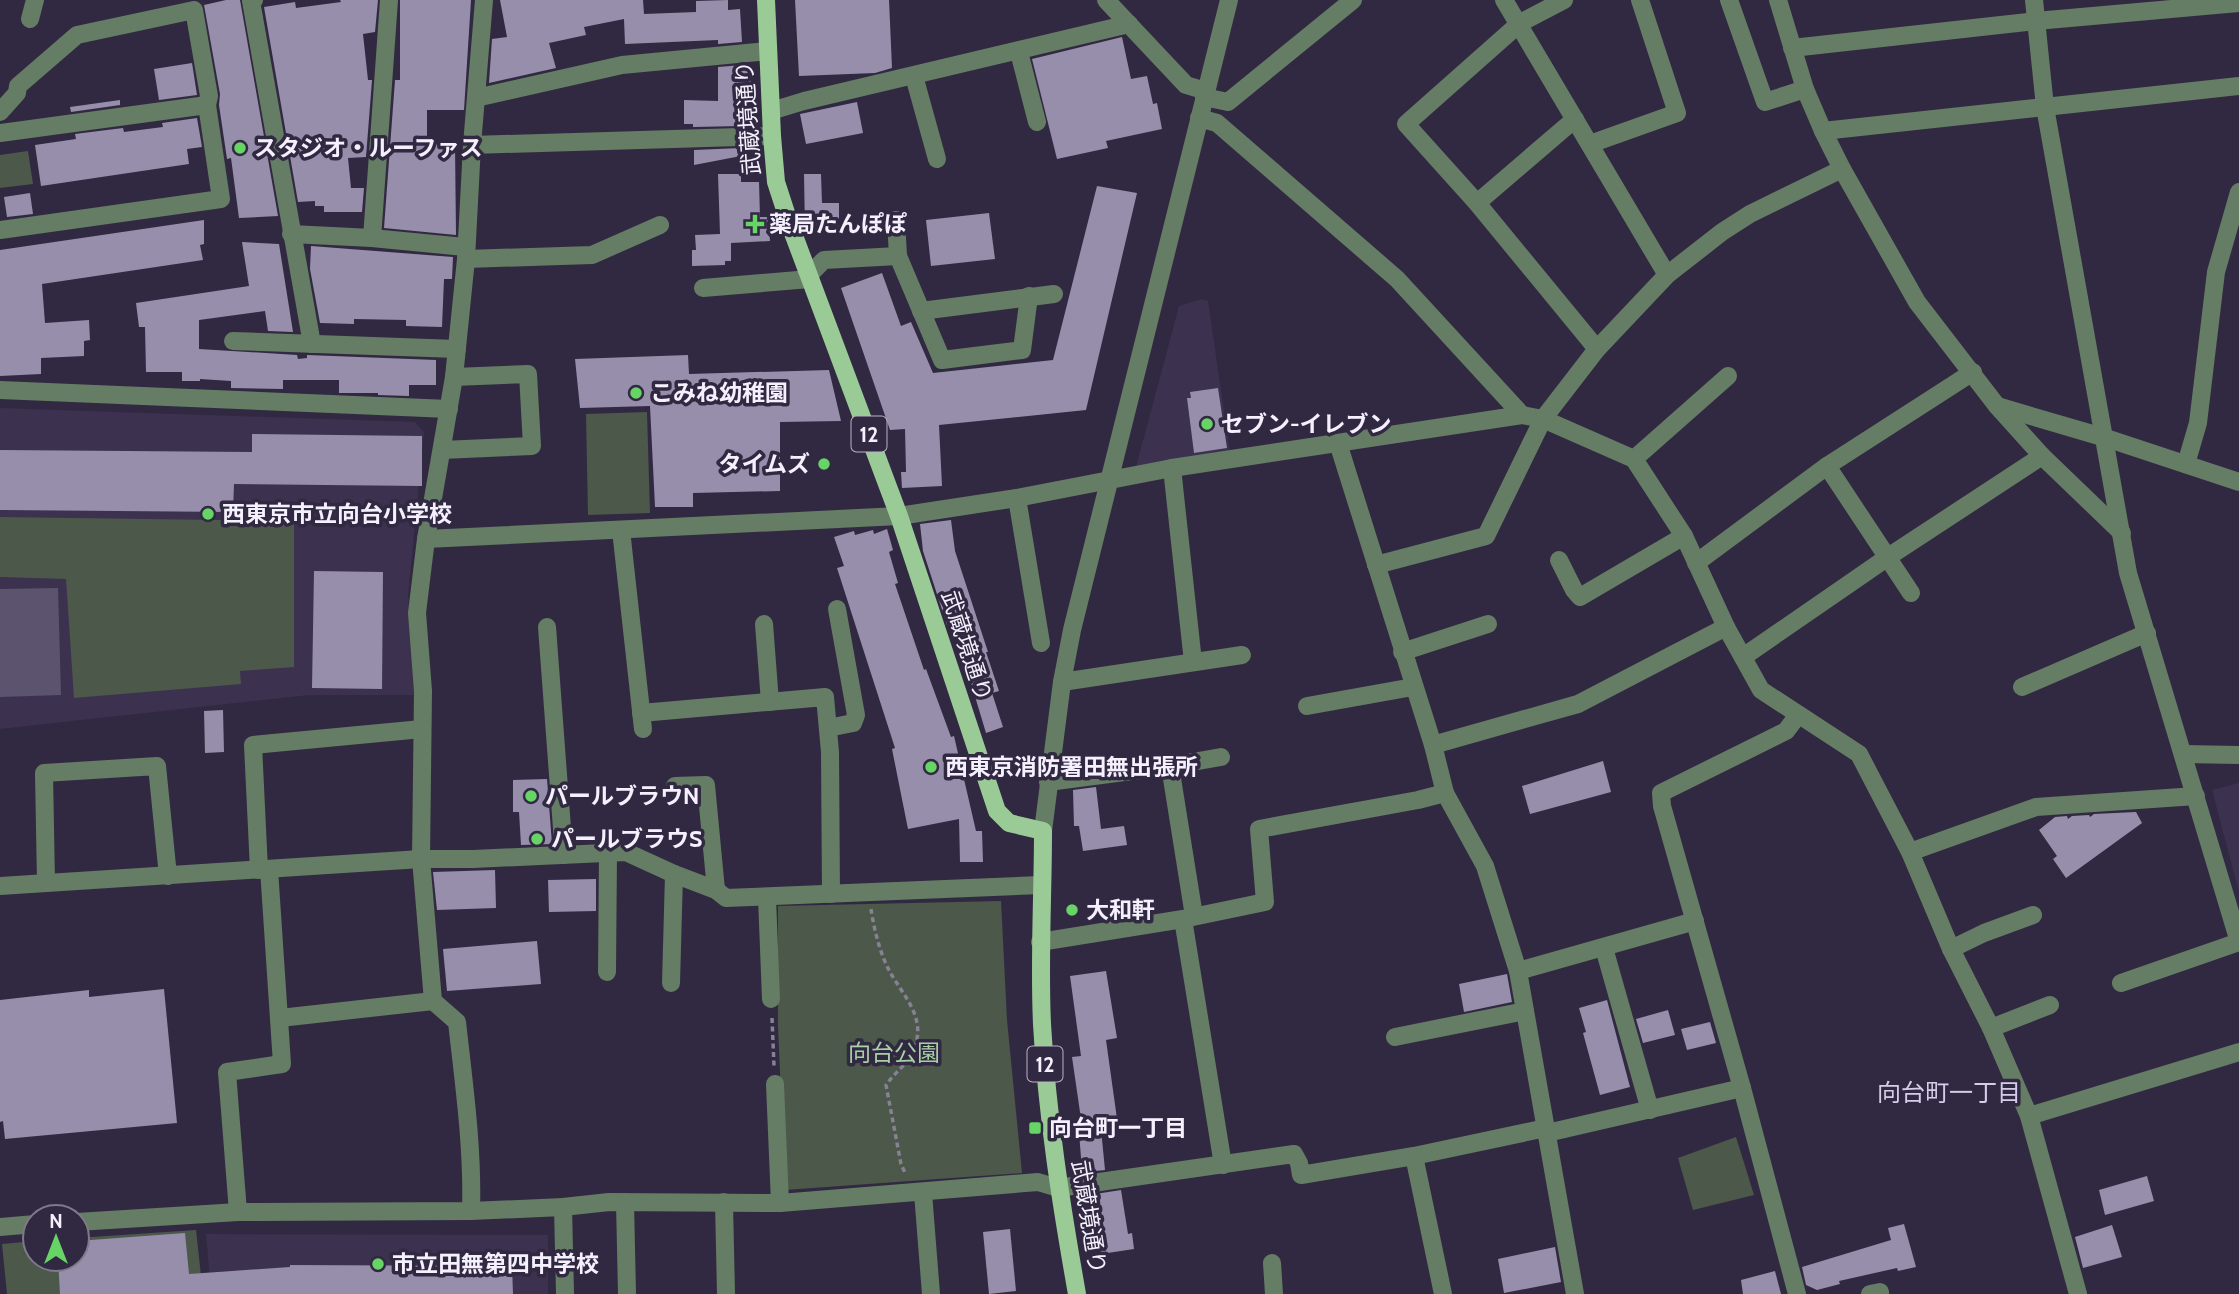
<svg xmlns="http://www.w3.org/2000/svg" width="2239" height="1294" font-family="Cabin,'Noto Sans JP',sans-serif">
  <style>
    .built { fill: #3c314f }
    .green { fill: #4b584a }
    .water { fill: #5c546e }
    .building { fill: #978eab }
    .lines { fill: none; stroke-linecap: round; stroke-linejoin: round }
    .path { stroke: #878194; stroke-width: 3.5; stroke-dasharray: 5 3.5; stroke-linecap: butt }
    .minor { stroke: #657d64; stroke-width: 18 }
    .major { stroke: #9acb97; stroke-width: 18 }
    .poi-dot { fill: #67d466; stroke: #312941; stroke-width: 2.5 }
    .labels { text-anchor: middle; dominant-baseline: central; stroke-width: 7; stroke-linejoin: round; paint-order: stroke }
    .shield { fill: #312941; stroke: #bab4c5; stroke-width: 2 }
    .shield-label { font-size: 21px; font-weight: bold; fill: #f4f0fd }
    .street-label { font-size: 23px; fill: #f4f0fd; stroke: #312941 }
    .poi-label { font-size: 23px; font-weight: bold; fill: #f4f0fd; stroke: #312941; text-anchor: start }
    .park-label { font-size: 23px; fill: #a7d0a5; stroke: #312941 }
    .neighbourhood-label { font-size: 24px; fill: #d5cceb; stroke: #312941 }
  </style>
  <rect width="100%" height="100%" fill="#312941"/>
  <g class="built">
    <polygon points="1202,299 1208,301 1230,452 1136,467 1179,306"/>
    <polygon points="0,408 415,422 424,432 408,596 415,695 309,695 0,729"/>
    <polygon points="2239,783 2239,892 2212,790"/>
    <polygon points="206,1234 548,1235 548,1294 211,1294"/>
  </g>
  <g class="green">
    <polygon points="28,151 33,184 0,188 0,155"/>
    <polygon points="647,412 650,513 588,515 586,414"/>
    <polygon points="0,517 294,521 294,667 240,671 241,684 74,698 66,579 0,577"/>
    <polygon points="1001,901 1007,1020 1022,1173 785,1190 778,1026 778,906"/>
    <polygon points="1736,1137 1754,1195 1693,1210 1678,1158"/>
    <polygon points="196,1230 203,1294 7,1294 2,1244 35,1241 35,1259 77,1259 77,1238"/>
  </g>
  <polygon class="water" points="58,588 61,695 0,697 0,589"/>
  <g class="building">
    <polygon points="226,0 240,0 278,216 239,218 231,158 227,159 219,105 220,94 204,5"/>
    <polygon points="340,0 378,0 375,32 363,34 368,80 372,80 366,157 348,158 351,188 364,188 362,212 324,212 324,206 315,206 315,201 298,202 264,7 295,2 296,8 341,2"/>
    <polygon points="400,0 471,0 464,110 427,110 427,144 455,145 456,235 384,228 395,80 400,80"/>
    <polygon points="500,0 643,0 644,14 696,12 696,1 728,0 728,10 740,9 742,42 718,44 718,40 625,44 624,19 584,27 586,35 549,43 556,68 489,83 492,39 507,37"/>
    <polygon points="795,0 889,0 892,68 875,73 799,76"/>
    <polygon points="1122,37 1131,79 1147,76 1153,104 1157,103 1162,129 1106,141 1108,148 1057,159 1032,59"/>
    <polygon points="192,63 197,95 159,100 154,69"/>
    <polygon points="743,65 751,66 751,119 741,119 741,126 693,127 693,124 684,124 684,100 718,101 718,67"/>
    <polygon points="120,100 120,105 71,112 70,107"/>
    <polygon points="857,102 863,133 806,144 800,114"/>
    <polygon points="197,118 202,147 187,149 189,164 41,186 35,145 76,139 75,134 123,128 124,132 163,127 162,123"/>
    <polygon points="741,148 741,156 694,165 694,150"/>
    <polygon points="718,174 741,174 741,182 759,182 760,217 768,217 770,241 731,243 731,261 725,261 725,265 692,266 692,250 696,250 695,235 720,234"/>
    <polygon points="804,174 821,174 822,203 839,203 839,230 805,231"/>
    <polygon points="1097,186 1137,193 1086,410 939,425 942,486 902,488 901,472 906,472 905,429 890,430 841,288 882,273 901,326 911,322 933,373 1053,360"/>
    <polygon points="30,193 33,214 7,217 4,197"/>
    <polygon points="989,213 995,259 931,266 926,220"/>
    <polygon points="204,220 204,244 200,245 203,260 42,284 45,323 89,320 90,340 84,341 84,356 41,358 41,374 0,376 0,250"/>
    <polygon points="242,242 279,244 293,332 268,331 265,311 199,320 199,349 297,355 298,359 307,358 307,355 436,360 436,385 409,385 409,396 378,395 378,393 339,393 339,380 283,380 283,389 231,388 231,381 200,379 200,381 182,381 182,372 146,372 145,327 139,327 136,303 249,286"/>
    <polygon points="311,246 453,257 452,279 444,279 442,327 406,326 406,320 354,319 354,324 320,323 310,269"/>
    <polygon points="688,355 689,374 829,370 841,421 780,422 780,491 693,493 693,507 655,507 650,406 580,408 575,359"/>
    <polygon points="1218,388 1227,448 1194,453 1187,398 1191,398 1190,392"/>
    <polygon points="252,434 422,436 422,486 234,484 233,512 0,510 0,450 252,452"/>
    <polygon points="951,520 955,551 988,652 986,652 999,691 992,693 1003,727 986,733 953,623 947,625 923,551 920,524"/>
    <polygon points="887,529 893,550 889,552 898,583 895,584 924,670 926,669 951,737 954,736 976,831 982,831 983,862 960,862 959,819 908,829 892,749 895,748 837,568 844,566 834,537 854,531 855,535 873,530 874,534"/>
    <polygon points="314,571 383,572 382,689 312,688"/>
    <polygon points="223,710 224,752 205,753 204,711"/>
    <polygon points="1603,761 1611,792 1530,814 1522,786"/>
    <polygon points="547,779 552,844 521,845 519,812 513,812 513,780"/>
    <polygon points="1096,787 1101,829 1124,826 1127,845 1083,851 1079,826 1074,826 1073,790"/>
    <polygon points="2136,812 2142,823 2066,878 2053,859 2057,856 2039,830 2055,817 2067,816 2068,819 2072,816 2089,815 2090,817 2094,814"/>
    <polygon points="495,870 496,908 437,910 433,872"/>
    <polygon points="596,879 596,911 549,912 548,880"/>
    <polygon points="537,941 541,984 447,991 443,949"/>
    <polygon points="1106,971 1117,1038 1106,1040 1118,1126 1101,1129 1105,1170 1086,1172 1086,1170 1082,1170 1078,1120 1081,1119 1072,1057 1081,1056 1070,976"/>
    <polygon points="1507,974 1512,1002 1464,1012 1459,984"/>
    <polygon points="164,989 177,1123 5,1139 3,1121 0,1122 0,1000 89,990 89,997"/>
    <polygon points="1607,1000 1630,1087 1600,1095 1583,1033 1586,1032 1579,1008"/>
    <polygon points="1668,1010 1675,1035 1643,1043 1636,1019"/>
    <polygon points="1710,1022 1716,1043 1687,1050 1681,1029"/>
    <polygon points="2147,1176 2154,1201 2105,1215 2099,1190"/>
    <polygon points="1121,1190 1128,1234 1132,1233 1134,1249 1101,1254 1089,1195"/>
    <polygon points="1904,1224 1916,1267 1898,1271 1897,1268 1839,1281 1840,1284 1817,1290 1806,1285 1802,1267 1891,1240 1888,1228"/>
    <polygon points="2112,1225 2122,1257 2083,1268 2075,1237"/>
    <polygon points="1010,1229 1016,1291 989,1294 983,1232"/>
    <polygon points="185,1233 189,1274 290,1267 290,1265 512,1266 513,1294 60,1294 58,1259 77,1259 77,1241"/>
    <polygon points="1555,1247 1561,1282 1504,1293 1498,1259"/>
    <polygon points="1775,1271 1781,1294 1743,1294 1741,1280"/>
  </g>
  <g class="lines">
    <g class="path">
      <path d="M871,909C874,929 880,954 890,972C904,997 928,1019 913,1051C908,1064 894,1073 886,1085L901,1164L906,1175"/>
      <polyline points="772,1018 774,1066"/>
    </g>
    <g class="minor">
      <polyline points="254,0 251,1 312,344"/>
      <polyline points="1106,0 1186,85 1206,91"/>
      <polyline points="1504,0 1667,275"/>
      <polyline points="1564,0 1520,23 1406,124 1477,203 1597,349"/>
      <polyline points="1729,0 1765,102 1805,89"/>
      <polyline points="1778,0 1805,89 1823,131 1842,169 1917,302 1997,406 2042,456 2122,533"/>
      <polyline points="2034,0 2045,107 2128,573 2239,942"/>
      <polyline points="30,19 35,0"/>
      <polyline points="1792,48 2036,21 2239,3"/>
      <polyline points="1019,52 1037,122"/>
      <polyline points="914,76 937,159"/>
      <polyline points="1204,97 1228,102 1353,0"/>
      <polyline points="476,98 622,65 768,51"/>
      <polyline points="771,111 804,101 1129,24"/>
      <polyline points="0,112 17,93 18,86 77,35 194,10 209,96 207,105"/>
      <polyline points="1199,118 1217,123 1397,279 1522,415"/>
      <polyline points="1823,131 2239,86"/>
      <polyline points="0,133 207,105 221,199 0,230"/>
      <polyline points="1590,144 1677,113 1640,0"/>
      <polyline points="472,145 772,136"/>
      <polyline points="1477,203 1575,119"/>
      <polyline points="896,220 898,256 942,360 1022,350 1029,296"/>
      <polyline points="291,234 372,238 465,247"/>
      <polyline points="372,238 389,0"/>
      <polyline points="466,259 592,255 660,225"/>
      <polyline points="809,275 824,260 898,256"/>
      <polyline points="703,288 810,279"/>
      <polyline points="921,311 1054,294"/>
      <polyline points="233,341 457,349"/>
      <polyline points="0,390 449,409"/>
      <polyline points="1997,406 2106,438 2239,482"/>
      <polyline points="1338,443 1433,745 1445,793 1485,866 1518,971 1575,1294"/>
      <polyline points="442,450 532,446 528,374 454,377"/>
      <polyline points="1634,459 1728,376"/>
      <polyline points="2186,464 2198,423 2216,272 2239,192"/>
      <polyline points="1827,466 1911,593"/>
      <polyline points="1172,468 1193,662"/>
      <polyline points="1017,498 1041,643"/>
      <polyline points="621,530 643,729"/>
      <polyline points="426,539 899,516 1017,498 1172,468 1522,415 1543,419 1634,459 1684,536 1726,627 1761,690 1859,754 1910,852 1951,949 1991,1028 2029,1116 2078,1294"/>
      <polyline points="1559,560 1574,590 1580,597 1684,536"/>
      <polyline points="1696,563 1827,466 1973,372"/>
      <polyline points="1376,565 1486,536 1543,419 1597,349 1667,275 1722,232 1750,214 1842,169"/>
      <polyline points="764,624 770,702"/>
      <polyline points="547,627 564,855"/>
      <polyline points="1402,652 1488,624"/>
      <polyline points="1743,657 1888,557 2042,456"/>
      <polyline points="1062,682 1242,655"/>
      <polyline points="2022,687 2147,633"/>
      <polyline points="1307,706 1413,687"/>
      <polyline points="641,713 825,697 830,752 831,894"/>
      <polyline points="828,728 853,723 856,715 837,609"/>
      <polyline points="1433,745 1578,704 1726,627"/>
      <polyline points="2183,754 2239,755"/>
      <polyline points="1170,766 1194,916"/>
      <polyline points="1048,782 1170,766 1221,757"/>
      <polyline points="675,786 706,785 716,890"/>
      <polyline points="1043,831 1062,682 1072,630 1229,0"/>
      <polyline points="1910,852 2036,807 2196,796"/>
      <polyline points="259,870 253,745 422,729"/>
      <polyline points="46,883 44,773 157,766 168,876"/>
      <polyline points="0,886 421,859 473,859 626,852 674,874 716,890 726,898 1041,885"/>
      <polyline points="767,898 771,999"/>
      <polyline points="1183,919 1223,1165"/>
      <polyline points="1040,942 1183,919 1265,902 1259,829 1418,800 1445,793"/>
      <polyline points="1604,948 1650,1110"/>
      <polyline points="1951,949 1984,933 2033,915"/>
      <polyline points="1518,971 1695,921"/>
      <polyline points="607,972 608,852"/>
      <polyline points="671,983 674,874"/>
      <polyline points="2121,983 2239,942"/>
      <polyline points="280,1018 433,1001"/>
      <polyline points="1991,1028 2050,1005"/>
      <polyline points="1395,1037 1525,1011"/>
      <polyline points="775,1084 780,1203"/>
      <polyline points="2029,1116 2239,1052"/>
      <polyline points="1547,1133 1742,1088"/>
      <polyline points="1414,1156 1443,1294"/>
      <polyline points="923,1193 931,1294"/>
      <polyline points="625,1202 627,1294"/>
      <polyline points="724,1202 726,1294"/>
      <polyline points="563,1207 565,1294"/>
      <path d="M471,1211C473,1148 464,1085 457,1022L433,1001L421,859L423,691L417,613L426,539L454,377L466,259L472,145L484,0"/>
      <polyline points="238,1212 227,1072 282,1064 269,869"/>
      <polyline points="77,1222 238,1212 471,1211 563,1207 609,1202 780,1203 1038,1182 1058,1188 1294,1154 1299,1163 1301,1175 1414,1156 1546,1128"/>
      <polyline points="0,1227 35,1224"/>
      <polyline points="1272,1263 1274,1294"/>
      <polyline points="1797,1294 1742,1088 1662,806 1661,793 1786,731 1798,715"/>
      <polyline points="1870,1294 1880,1292 1880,1294"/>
    </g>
    <path class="major" d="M766,0L772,136L776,182L790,225L899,516L997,811L1009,823L1043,831C1043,895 1039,959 1042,1024C1047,1115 1061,1204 1077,1294"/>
  </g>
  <g class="poi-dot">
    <circle cx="240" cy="148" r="7"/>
    <path d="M751.5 213.5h7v7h7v7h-7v7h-7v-7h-7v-7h7z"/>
    <circle cx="636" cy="393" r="7"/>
    <circle cx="1207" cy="424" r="7"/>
    <circle cx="824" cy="464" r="7"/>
    <circle cx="208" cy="514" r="7"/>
    <circle cx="931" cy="767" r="7"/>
    <circle cx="531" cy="796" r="7"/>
    <circle cx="537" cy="839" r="7"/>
    <circle cx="1072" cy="910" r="7"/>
    <rect x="1028" y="1121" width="14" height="14" rx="3.5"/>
    <circle cx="378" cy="1264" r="7"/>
  </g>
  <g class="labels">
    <g class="shield">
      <rect x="851.5" y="416.5" width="35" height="35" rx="5"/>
      <rect x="1027.5" y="1046.5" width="35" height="35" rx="5"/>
    </g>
    <g class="shield-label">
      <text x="869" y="434">12</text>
      <text x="1045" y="1064">12</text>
    </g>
    <g class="street-label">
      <text transform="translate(748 118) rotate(-94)">武蔵境通り</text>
      <text transform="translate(967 646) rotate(72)">武蔵境通り</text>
      <text transform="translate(1089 1217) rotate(81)">武蔵境通り</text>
    </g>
    <g class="poi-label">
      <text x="254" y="148">スタジオ・ルーファス</text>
      <text x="769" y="224">薬局たんぽぽ</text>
      <text x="650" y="393">こみね幼稚園</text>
      <text x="1221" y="424">セブン-イレブン</text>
      <text x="810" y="464" text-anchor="end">タイムズ</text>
      <text x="222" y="514">西東京市立向台小学校</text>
      <text x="945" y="767">西東京消防署田無出張所</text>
      <text x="545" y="796">パールブラウN</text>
      <text x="551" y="839">パールブラウS</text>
      <text x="1086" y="910">大和軒</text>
      <text x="1049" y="1128">向台町一丁目</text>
      <text x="392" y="1264">市立田無第四中学校</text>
    </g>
    <g class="park-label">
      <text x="894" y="1053">向台公園</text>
    </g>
    <g class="neighbourhood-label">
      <text x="1949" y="1092">向台町一丁目</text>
    </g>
  </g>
  <g transform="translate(56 1238)"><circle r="33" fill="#312941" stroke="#7f798c" stroke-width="2"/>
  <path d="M0-5L12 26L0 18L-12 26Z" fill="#67d466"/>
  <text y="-10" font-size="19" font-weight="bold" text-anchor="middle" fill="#f4f0fd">N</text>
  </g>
</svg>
